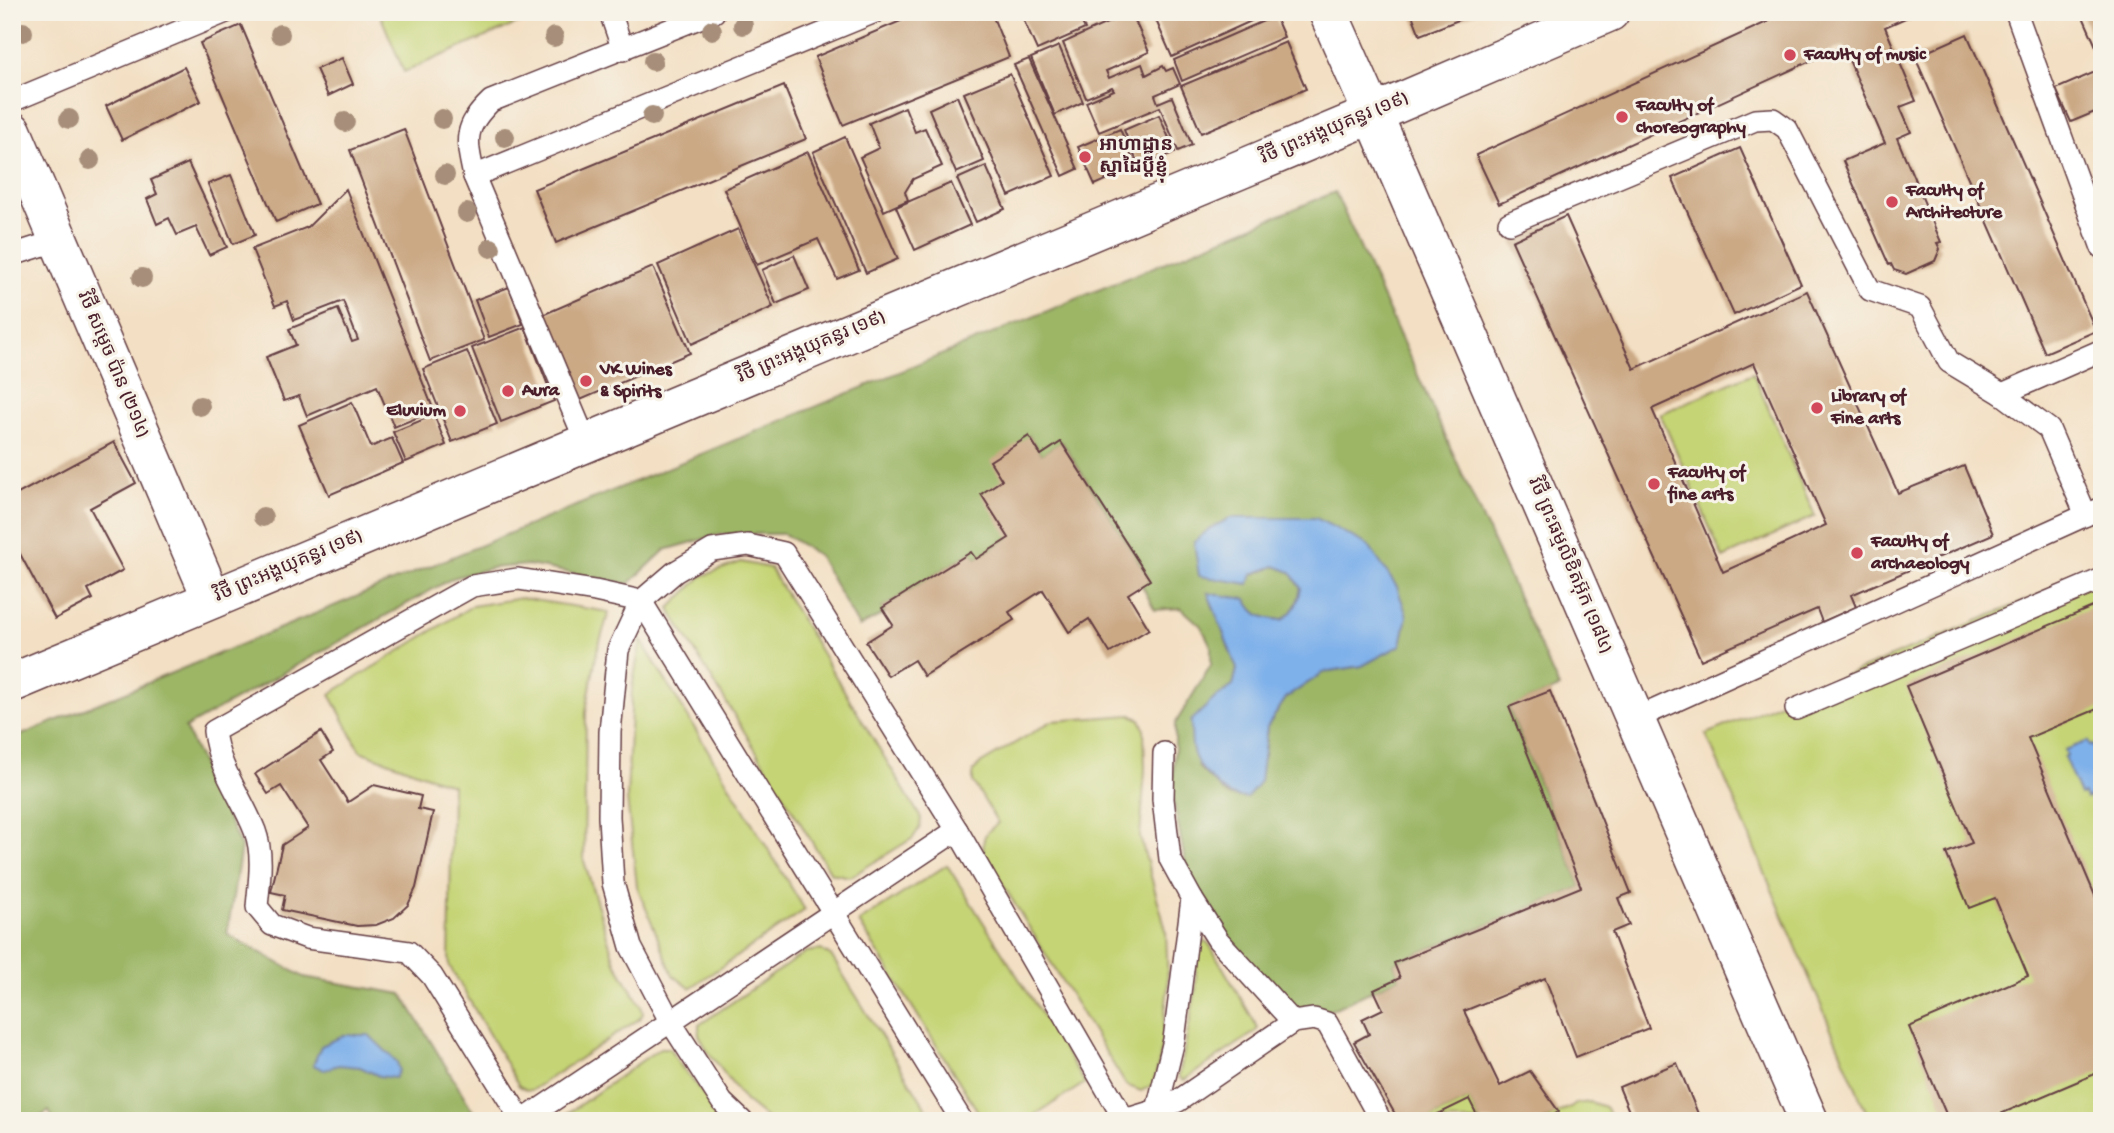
<svg xmlns="http://www.w3.org/2000/svg" width="2114" height="1133" font-family="'Gochi Hand','Noto Sans Khmer',sans-serif">
  <style>
    .green { fill: #c5d475; stroke: #887a50; stroke-width: 2 }
    .forest { fill: #9cb666; stroke: #736a48; stroke-width: 2; fill-rule: evenodd }
    .water { fill: #7eb0ea; stroke: #64688a; stroke-width: 2 }
    .building { fill: #cba985; fill-rule: evenodd }
    .lines { fill: none; stroke-linecap: round; stroke-linejoin: round }
    .service-casing { stroke: #633c42; stroke-width: 24 }
    .minor-casing { stroke: #633c42; stroke-width: 41 }
    .tertiary-casing { stroke: #633c42; stroke-width: 41 }
    .service { stroke: #fff; stroke-width: 21 }
    .minor { stroke: #fff; stroke-width: 38 }
    .tertiary { stroke: #fff; stroke-width: 38 }
    .tree { fill: #a78e7a }
    .poi-dot { fill: #d1495b; stroke: #f7f3e8; stroke-width: 2.5 }
    .labels { text-anchor: middle; dominant-baseline: central; stroke-width: 6; stroke-linejoin: round; paint-order: stroke }
    .poi-label { font-size: 19px; font-weight: bold; fill: #4a1f2b; stroke: #f7f3e8; text-anchor: start }
    .street-label { font-size: 19px; fill: #4a1f2b; stroke: #f7f3e8 }
  </style>
  <rect width="100%" height="100%" fill="#f7f3e8"/>
  <filter id="ink" filterUnits="userSpaceOnUse"><feTurbulence type="fractalNoise" baseFrequency=".0143" numOctaves="2"/><feDisplacementMap in="SourceGraphic" scale="14" xChannelSelector="R" yChannelSelector="G"/><feConvolveMatrix kernelMatrix="1 2 1 2 8 2 1 2 1" color-interpolation-filters="sRGB"/></filter>
  <filter id="wash" filterUnits="userSpaceOnUse"><feTurbulence type="fractalNoise" baseFrequency=".00686" numOctaves="4" result="noise"/><feDisplacementMap in="SourceGraphic" scale="28" xChannelSelector="R" yChannelSelector="G"/><feGaussianBlur stdDeviation="1.57" result="paint"/><feColorMatrix in="noise" values="0 0 0 0 0 0 0 0 0 0 0 0 0 0 0 0 0 1.4 0 .05"/><feComposite in="paint" operator="in"/></filter>
  <g filter="url(#wash)">
    <rect width="100%" height="100%" fill="#f3dfc3"/>
    <g class="green">
      <polygon points="379,12 544,12 404,72"/>
      <polygon points="1753,373 1815,516 1723,558 1660,414"/>
      <polygon points="741,562 770,568 921,818 920,827 913,838 850,877 831,873 669,609 702,576"/>
      <polygon points="2102,569 2102,1121 1870,1121 1706,734"/>
      <polygon points="521,598 609,612 597,651 586,711 584,861 615,962 641,1006 643,1014 639,1019 532,1090 527,1090 519,1086 449,965 452,785 360,751 330,694 472,606"/>
      <polygon points="641,640 805,910 690,988 673,975 637,886 627,799 632,688"/>
      <path d="M1131,715L1140,719L1144,729L1145,770L1140,837L1166,930L1168,986L1160,1058L1153,1085L1141,1091L1126,1085L984,854C982,836 984,834 998,823L973,782V772L980,764L1052,721Z"/>
      <polygon points="947,865 1085,1083 1025,1121 984,1121 859,922"/>
      <polygon points="1198,939 1208,942 1258,1028 1255,1032 1184,1080 1179,1077 1196,989 1196,948"/>
      <polygon points="821,950 832,957 934,1121 770,1121 745,1101 707,1050 699,1035 699,1025 806,952"/>
      <polygon points="660,1048 669,1048 680,1065 725,1121 557,1121"/>
      <polygon points="1469,1099 1480,1121 1424,1121"/>
      <polygon points="1590,1102 1605,1107 1614,1121 1542,1121 1576,1104"/>
    </g>
    <path class="forest" d="M1335,192L1559,688L1509,708L1581,887L1394,963L1400,978L1322,1014L1295,1013L1229,939L1188,876L1172,793L1175,747V724L1211,665V646L1201,626L1181,608L1155,610L1141,584L1149,579L1062,442L1041,455L1029,436L1002,480L1009,538L976,559L971,552L882,608L885,613L859,627L818,555L784,534H721L665,550L629,584L529,565L491,568L453,578L185,728L241,847L227,934L304,977L402,994L479,1121H54L49,1111L34,1121H12V739ZM1316,518L1362,666L1324,672L1286,698L1267,727L1264,756L1246,797L1228,796L1198,767L1215,698L1233,686L1237,669L1208,593L1266,618L1282,620C1295,611 1298,603 1301,588L1291,572L1275,566L1252,575Z"/>
    <g class="water">
      <path d="M1230,518H1316L1368,545L1397,587L1407,616L1401,645L1362,666L1324,672L1286,698L1267,727L1260,781L1247,798C1227,796 1227,794 1213,781C1191,760 1191,750 1191,721L1215,698L1233,686L1237,669L1208,593L1246,599C1255,617 1263,618 1282,620C1295,611 1298,603 1301,588L1291,572L1275,566L1252,574L1249,584L1199,576L1194,542L1209,529Z"/>
      <polygon points="2088,741 2090,746 2093,745 2102,766 2102,792 2086,799 2084,794 2080,795 2064,757 2067,755 2065,750"/>
      <polygon points="345,1035 369,1035 397,1062 399,1070 395,1078 379,1076 360,1067 338,1065 324,1070 313,1065 321,1046"/>
    </g>
    <g id="blocks">
      <g class="building">
        <polygon points="922,12 991,12 1009,57 843,125 815,57"/>
        <polygon points="1020,12 1077,12 1085,29 1037,50"/>
        <polygon points="1131,12 1149,52 1106,71 1109,78 1142,64 1146,75 1163,66 1166,71 1173,68 1180,84 1155,95 1158,103 1172,97 1192,145 1178,151 1160,107 1099,132 1086,102 1114,90 1112,87 1086,98 1063,43"/>
        <polygon points="1168,12 1271,12 1172,57 1155,18"/>
        <polygon points="1411,12 1479,12 1420,35"/>
        <polygon points="1789,12 1919,12 1885,27 1916,101 1900,107 1911,132 1897,138 1941,242 1937,243 1940,249 1935,261 1906,274 1894,270 1891,264 1889,265 1843,161 1885,143 1843,46 1499,204 1476,155"/>
        <polygon points="2081,12 2102,12 2102,60"/>
        <polygon points="1275,16 1284,37 1182,81 1174,60"/>
        <polygon points="241,25 317,204 276,222 200,43"/>
        <polygon points="1967,34 2096,331 2045,353 1915,57"/>
        <polygon points="1286,42 1306,89 1201,133 1181,86"/>
        <polygon points="1059,46 1083,102 1055,115 1031,58"/>
        <polygon points="342,58 353,84 328,96 316,69"/>
        <polygon points="1029,59 1078,169 1063,176 1014,65"/>
        <polygon points="184,67 201,101 122,140 106,106"/>
        <polygon points="2102,69 2102,109 2071,122 2056,89"/>
        <polygon points="1010,74 1054,176 1009,196 964,93"/>
        <polygon points="784,86 806,139 556,243 534,189"/>
        <polygon points="957,96 984,161 956,173 929,109"/>
        <polygon points="905,107 915,132 925,128 942,166 913,179 905,192 908,200 884,211 860,157 879,148 869,123"/>
        <polygon points="1159,115 1175,152 1139,167 1124,130"/>
        <polygon points="404,129 484,340 430,361 350,150"/>
        <polygon points="1120,129 1136,167 1095,185 1078,147"/>
        <polygon points="845,137 898,259 866,273 813,152"/>
        <polygon points="1740,148 1801,284 1734,315 1672,178"/>
        <polygon points="808,152 859,270 837,279 818,239 757,265 724,189"/>
        <polygon points="188,163 227,247 209,255 196,227 177,235 169,218 157,224 147,199 157,194 151,180"/>
        <polygon points="986,166 1005,209 976,222 957,179"/>
        <polygon points="2102,168 2102,198 2091,173"/>
        <polygon points="231,175 255,235 233,244 208,184"/>
        <polygon points="951,183 970,225 915,250 896,207"/>
        <polygon points="346,189 434,411 394,427 377,386 307,416 299,396 284,401 266,357 296,345 289,329 338,309 352,342 358,340 343,301 294,320 287,301 275,306 252,249 308,227"/>
        <path d="M1566,216L1634,369L1807,291L1898,493L1964,466L1993,534L1851,595L1856,607L1822,622L1817,609L1701,660L1512,241ZM1754,363L1826,525L1723,572L1652,409Z"/>
        <polygon points="738,229 773,307 692,344 658,265"/>
        <polygon points="794,255 809,290 776,304 762,270"/>
        <polygon points="653,267 690,353 578,401 540,316"/>
        <polygon points="509,287 523,324 489,337 475,300"/>
        <polygon points="525,327 554,401 501,422 472,348"/>
        <polygon points="467,351 497,424 452,442 423,369"/>
        <polygon points="352,402 371,447 392,438 403,463 329,495 299,425"/>
        <polygon points="434,415 446,445 406,462 393,432"/>
        <polygon points="1029,436 1041,455 1061,442 1150,580 1128,594 1149,629 1110,653 1089,619 1069,632 1043,590 1009,612 1014,620 924,676 914,660 888,676 866,642 893,625 882,608 971,552 976,559 1009,538 981,494 1002,480 990,461"/>
        <polygon points="114,442 136,483 90,508 123,570 88,589 93,599 55,619 12,539 12,497"/>
        <polygon points="2102,603 2102,707 2028,738 2102,912 2102,1071 1984,1121 1949,1121 1909,1027 2028,976 1995,898 1969,908 1946,853 1972,843 1906,686"/>
        <polygon points="1550,691 1631,893 1618,898 1629,925 1612,932 1649,1028 1576,1057 1545,978 1464,1011 1500,1086 1530,1071 1559,1112 1542,1121 1480,1121 1469,1099 1424,1121 1399,1121 1354,1042 1369,1034 1362,1019 1383,1009 1374,990 1400,978 1394,963 1581,887 1509,707"/>
        <polygon points="321,732 333,752 321,760 348,802 374,785 421,796 418,809 433,812 416,888 408,905 394,918 376,925 357,926 282,910 285,895 271,892 282,845 308,828 281,786 268,794 255,774"/>
        <polygon points="1677,1063 1701,1121 1633,1121 1619,1087"/>
      </g>
    </g>
  </g>
  <g filter="url(#ink)">
    <use href="#blocks" fill-opacity="0" stroke="#633c42" stroke-width="2"/>
    <g class="lines">
      <defs>
        <g id="service">
          <polyline points="610,12 623,50"/>
          <polyline points="2016,12 2102,248"/>
          <polyline points="12,101 226,12"/>
          <polyline points="474,176 875,12"/>
          <polyline points="1509,223 1755,120 1773,119 1787,129 1870,290 1920,307 1949,362 2002,394 2049,429 2086,515 2102,508"/>
          <polyline points="12,255 59,240"/>
          <polyline points="2002,394 2102,350"/>
          <path d="M586,442L474,176C466,139 463,128 491,101L714,12"/>
          <polyline points="1796,709 2102,579"/>
          <polyline points="1635,719 2086,515"/>
          <polyline points="1192,899 1218,940 1293,1022"/>
          <polyline points="1157,1110 1174,1040 1192,899 1170,859 1163,799 1164,753"/>
          <path d="M522,1121L432,976L409,952L307,938L272,925L257,907C259,883 264,855 255,831C242,797 218,768 214,731L472,586L518,579L595,591L641,601L962,1121"/>
          <polyline points="522,1121 957,830"/>
          <polyline points="742,1121 722,1102 670,1021 631,947 613,883 609,817 610,732 618,650 641,601 675,572 712,550 748,545 784,553 957,830 1124,1119"/>
          <polyline points="1121,1121 1157,1110 1178,1101 1293,1022 1314,1019 1327,1023 1381,1121"/>
        </g>
        <polyline id="minor" points="1373,114 1809,1121"/>
        <g id="tertiary">
          <polyline points="1328,12 1373,114"/>
          <polyline points="12,131 212,599"/>
          <polyline points="12,683 1373,114 1610,12"/>
        </g>
      </defs>
      <use href="#service" class="service-casing"/>
      <use href="#minor" class="minor-casing"/>
      <use href="#tertiary" class="tertiary-casing"/>
      <use href="#service" class="service"/>
      <use href="#minor" class="minor"/>
      <use href="#tertiary" class="tertiary"/>
    </g>
    <g class="tree">
      <circle cx="743" cy="25" r="10"/>
      <circle cx="712" cy="30" r="10"/>
      <circle cx="23" cy="32" r="10"/>
      <circle cx="280" cy="34" r="10"/>
      <circle cx="554" cy="37" r="10"/>
      <circle cx="653" cy="61" r="10"/>
      <circle cx="652" cy="116" r="10"/>
      <circle cx="69" cy="119" r="10"/>
      <circle cx="442" cy="119" r="10"/>
      <circle cx="345" cy="122" r="10"/>
      <circle cx="505" cy="137" r="10"/>
      <circle cx="90" cy="160" r="10"/>
      <circle cx="445" cy="175" r="10"/>
      <circle cx="467" cy="213" r="10"/>
      <circle cx="491" cy="248" r="10"/>
      <circle cx="142" cy="278" r="10"/>
      <circle cx="200" cy="406" r="10"/>
      <circle cx="263" cy="517" r="10"/>
    </g>
  </g>
  <g class="poi-dot">
    <circle cx="1790" cy="55" r="7"/>
    <circle cx="1622" cy="117" r="7"/>
    <circle cx="1085" cy="157" r="7"/>
    <circle cx="1892" cy="202" r="7"/>
    <circle cx="586" cy="381" r="7"/>
    <circle cx="508" cy="391" r="7"/>
    <circle cx="1817" cy="408" r="7"/>
    <circle cx="460" cy="411" r="7"/>
    <circle cx="1654" cy="484" r="7"/>
    <circle cx="1857" cy="553" r="7"/>
  </g>
  <g class="labels">
    <g class="poi-label">
      <text x="1804" y="55">Faculty of music</text>
      <text x="1636" y="106">Faculty of<tspan x="1636" dy="22">choreography</tspan></text>
      <text x="1099" y="146">អាហាដ្ឋាន<tspan x="1099" dy="22">ស្នាដៃប្ដីខ្ញុំ</tspan></text>
      <text x="1906" y="191">Faculty of<tspan x="1906" dy="22">Architecture</tspan></text>
      <text x="600" y="370">VK Wines<tspan x="600" dy="22">&amp; Spirits</tspan></text>
      <text x="522" y="391">Aura</text>
      <text x="1831" y="397">Library of<tspan x="1831" dy="22">Fine arts</tspan></text>
      <text x="446" y="411" text-anchor="end">Eluvium</text>
      <text x="1668" y="473">Faculty of<tspan x="1668" dy="22">fine arts</tspan></text>
      <text x="1871" y="542">Faculty of<tspan x="1871" dy="22">archaeology</tspan></text>
    </g>
    <g class="street-label">
      <text transform="translate(1335 129) rotate(-23)">វិថី ព្រះអង្គយុគន្ធរ (១៩)</text>
      <text transform="translate(812 348) rotate(-23)">វិថី ព្រះអង្គយុគន្ធរ (១៩)</text>
      <text transform="translate(112 365) rotate(67)">វិថី សម្តេច ប៉ាន (២១៤)</text>
      <text transform="translate(1569 566) rotate(67)">វិថី ព្រះធម្មលិខិតអ៊ុក (១៨៤)</text>
      <text transform="translate(289 567) rotate(-23)">វិថី ព្រះអង្គយុគន្ធរ (១៩)</text>
    </g>
  </g>
  <rect width="2114" height="1133" fill="none" stroke="#f7f3e8" stroke-width="42"/>
</svg>
